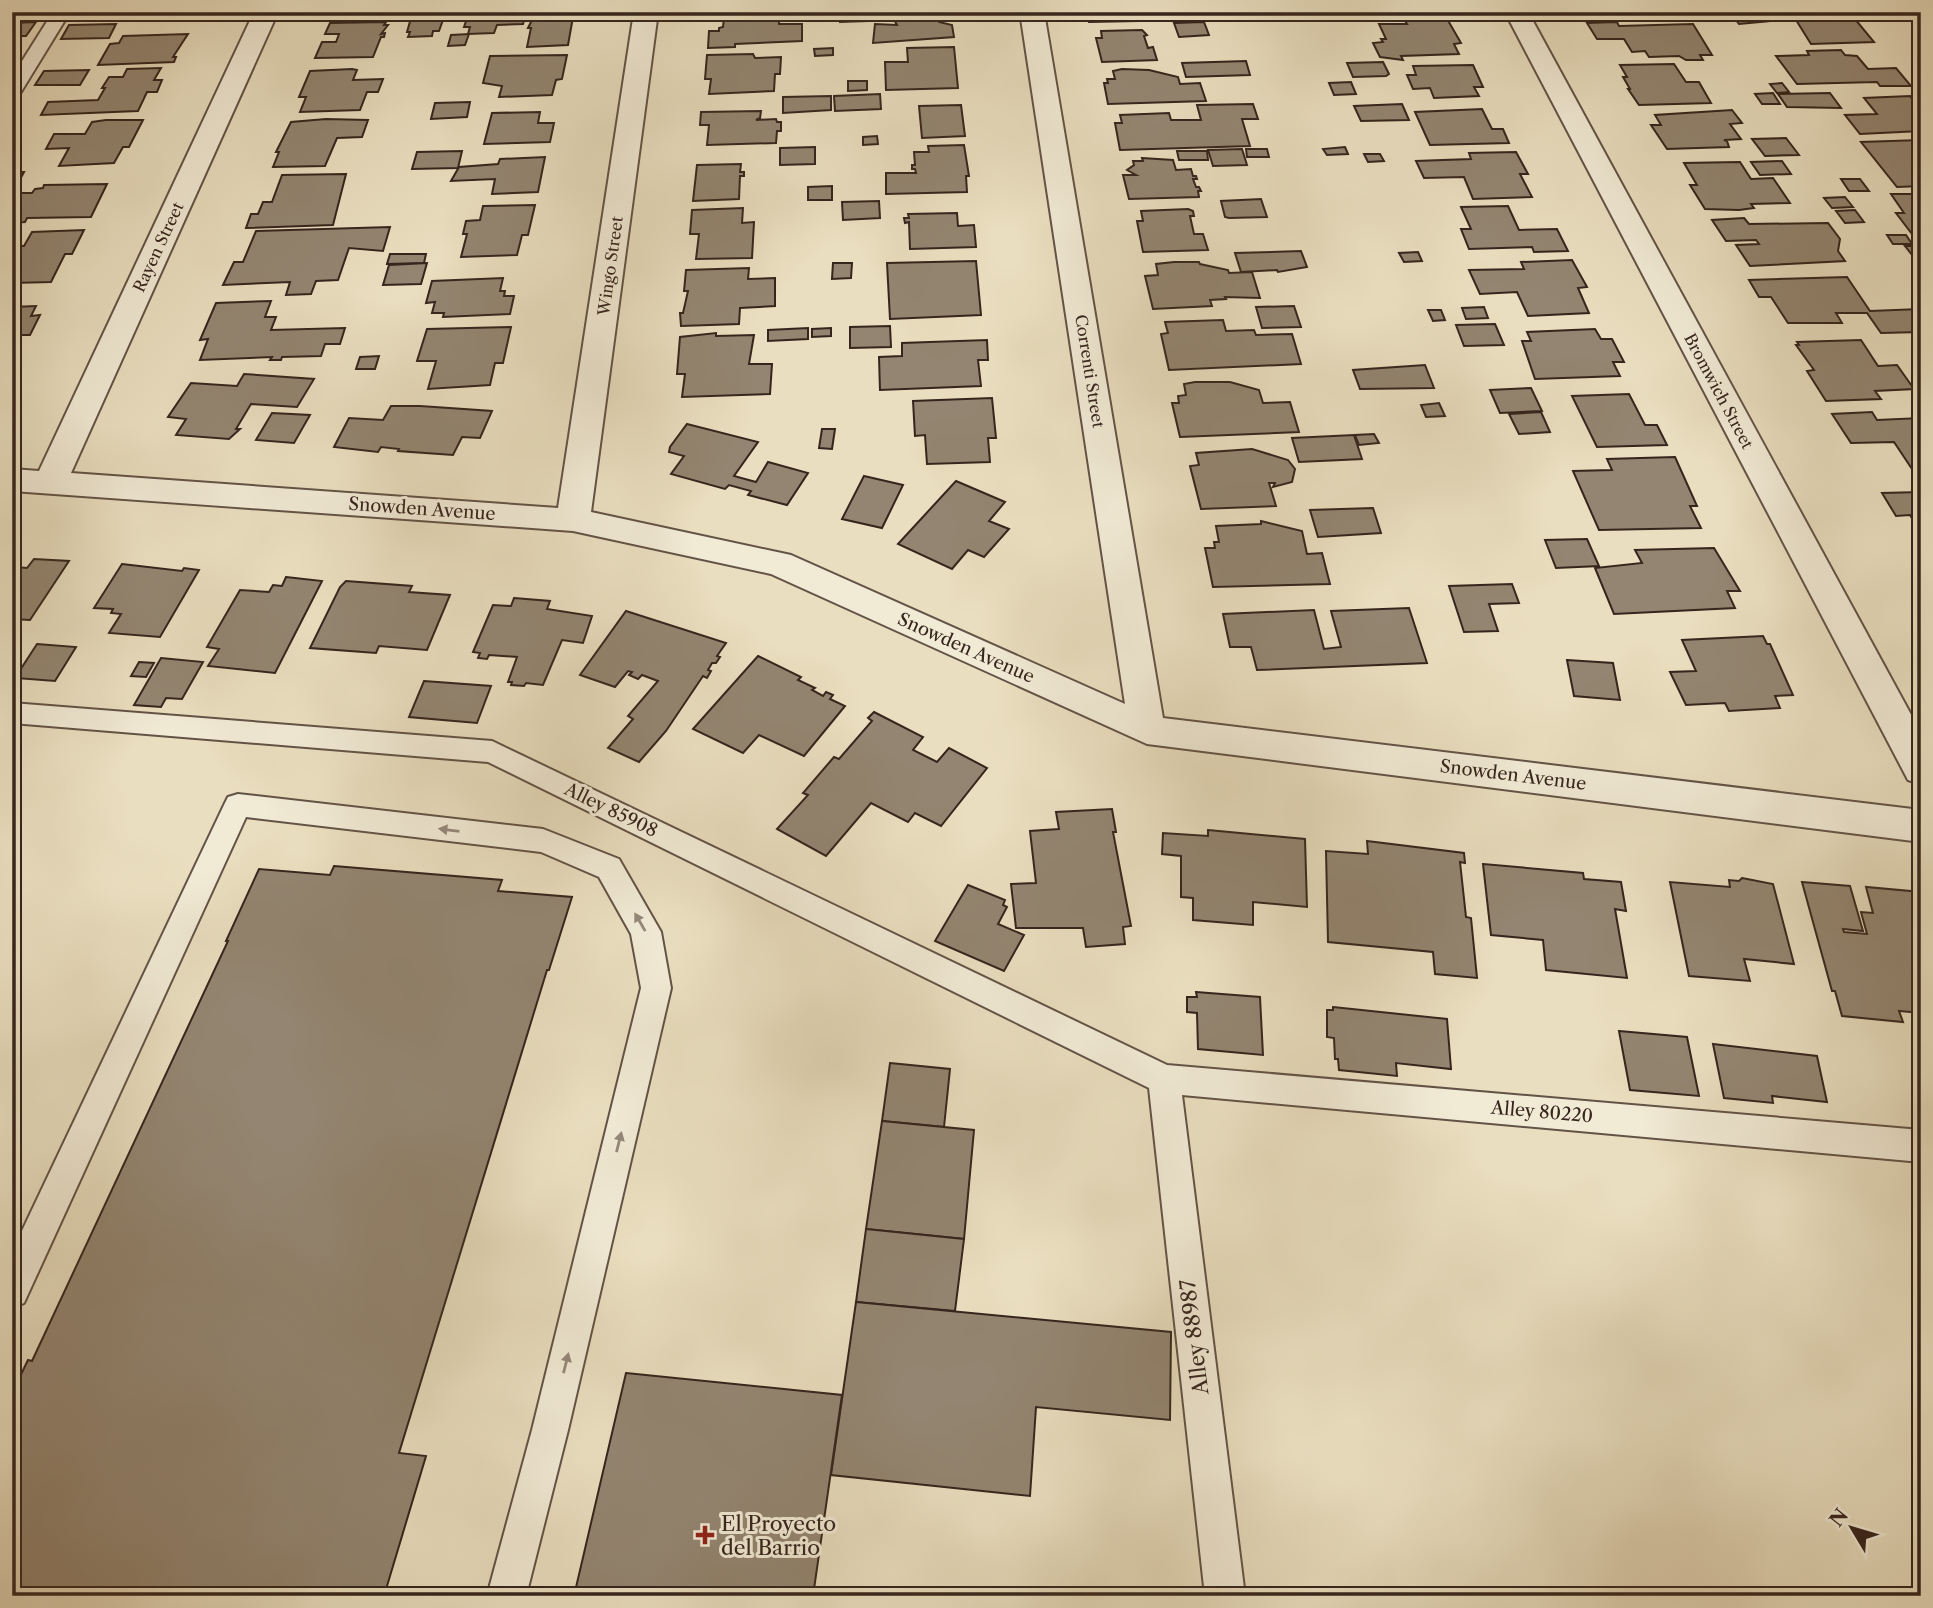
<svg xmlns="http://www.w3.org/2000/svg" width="1933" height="1608" font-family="'Libre Caslon Text',serif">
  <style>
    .building { fill: #938571; stroke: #36251d; stroke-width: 2 }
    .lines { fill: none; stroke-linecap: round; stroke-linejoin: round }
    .service-casing { stroke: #635346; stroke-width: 4 }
    .minor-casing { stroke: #635346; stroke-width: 4 }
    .tertiary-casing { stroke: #635346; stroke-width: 4 }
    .service { fill: #f1ead5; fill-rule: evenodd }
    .minor { fill: #f1ead5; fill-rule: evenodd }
    .tertiary { fill: #f1ead5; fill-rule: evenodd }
    .oneway { fill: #948879 }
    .poi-dot { fill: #8f2418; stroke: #f1ead5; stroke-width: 2.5 }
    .labels { text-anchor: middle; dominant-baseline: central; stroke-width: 6; stroke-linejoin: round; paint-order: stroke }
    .far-street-label { font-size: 16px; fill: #36251d; stroke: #f1ead5 }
    .street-label { font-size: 18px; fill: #36251d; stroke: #f1ead5 }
    .near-street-label { font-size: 21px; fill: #36251d; stroke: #f1ead5 }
    .near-poi-label { font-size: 21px; fill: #36251d; stroke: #f1ead5; text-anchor: start }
  </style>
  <rect width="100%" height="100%" fill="#e9debf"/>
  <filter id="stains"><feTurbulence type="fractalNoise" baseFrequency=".00286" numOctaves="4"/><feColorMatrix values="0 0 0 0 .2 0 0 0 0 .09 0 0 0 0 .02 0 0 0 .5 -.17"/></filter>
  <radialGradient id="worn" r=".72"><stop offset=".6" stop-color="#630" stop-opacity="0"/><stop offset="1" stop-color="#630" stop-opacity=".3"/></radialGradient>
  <g class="building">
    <polygon points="12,12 42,12 36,21 12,21"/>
    <polygon points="145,12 192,12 189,18 141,19"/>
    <polygon points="333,12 387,12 386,16 378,17 331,17"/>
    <polygon points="792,12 825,12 825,14 822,14 822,18 792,19"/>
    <polygon points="840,12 871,12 872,16 868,16 868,21 840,22"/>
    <polygon points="937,12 939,22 952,25 954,37 873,43 875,24 897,25 892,16 897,14"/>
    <polygon points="1087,12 1154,12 1136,13 1138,21 1089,22"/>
    <polygon points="1649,12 1714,12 1715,15 1651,16"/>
    <polygon points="1730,12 1765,12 1772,21 1739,24"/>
    <polygon points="469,13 500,12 526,13 523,24 497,25 494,33 468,34 470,27 464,27"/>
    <polygon points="1850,13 1874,42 1811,44 1796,20 1792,17 1794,17 1792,14"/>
    <polygon points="444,17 439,31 433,31 432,36 408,37 410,32 407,32 411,18"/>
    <polygon points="573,17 568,45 527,47 531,28 528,28 533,18"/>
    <polygon points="1446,17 1461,43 1454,44 1459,54 1401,56 1403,60 1380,57 1373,43 1383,42 1381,39 1386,39 1379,24 1407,24 1404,19"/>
    <polygon points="724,18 779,18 779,24 802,24 802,41 735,44 735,47 708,48 709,31 719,31 719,28 723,27"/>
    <polygon points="36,22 26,36 12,36 12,23"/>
    <polygon points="386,22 384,25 388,25 381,34 385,33 384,37 381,37 373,57 315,58 322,42 336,42 339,34 325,34 330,23"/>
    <polygon points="1204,22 1209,35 1179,37 1174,23"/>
    <polygon points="1617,22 1619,26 1693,24 1712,55 1700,55 1703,60 1686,60 1679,56 1649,57 1645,51 1632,52 1624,39 1597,39 1587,23"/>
    <polygon points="116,24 109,38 61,39 69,25"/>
    <polygon points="1142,30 1147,35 1144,36 1148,48 1153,47 1157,60 1102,62 1096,38 1102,38 1101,31"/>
    <polygon points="188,34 173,57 176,57 174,62 98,65 110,44 119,43 123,36"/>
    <polygon points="469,34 465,45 448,46 451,35"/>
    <polygon points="954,47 958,88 886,90 885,62 908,62 907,48"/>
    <polygon points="833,48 833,55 815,56 814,49"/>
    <polygon points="1841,50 1845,55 1857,56 1868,69 1896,68 1911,86 1880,86 1877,82 1797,84 1776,56 1809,55 1807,51"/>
    <polygon points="753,54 755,58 781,57 780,74 775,74 774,91 709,94 711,79 705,79 707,55"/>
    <polygon points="567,55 562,79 556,80 552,95 499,97 502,86 483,83 490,56"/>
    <polygon points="1246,61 1250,75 1186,77 1182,63"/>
    <polygon points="1383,62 1389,74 1386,76 1353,77 1347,63"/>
    <polygon points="1674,64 1686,82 1699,82 1711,103 1639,105 1628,89 1630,89 1623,77 1627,77 1620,65"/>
    <polygon points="1473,65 1483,87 1474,87 1479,96 1434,98 1430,88 1413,89 1407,75 1416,75 1413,66"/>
    <polygon points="161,68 154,80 162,80 157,92 147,92 138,111 41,115 48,102 98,100 105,88 102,88 109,77 123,77 127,69"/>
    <polygon points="352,69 357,70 353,80 383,79 378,92 367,92 360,110 300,112 306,97 299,97 310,71"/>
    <polygon points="1122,69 1149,70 1178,77 1180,84 1200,83 1206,101 1108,104 1104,83 1108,83 1107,79 1115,79 1113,71"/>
    <polygon points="89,70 80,85 35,85 44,71"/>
    <polygon points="848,81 867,81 867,90 848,91"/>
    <polygon points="1351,82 1356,94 1334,95 1329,83"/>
    <polygon points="1782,83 1789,92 1777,93 1770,84"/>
    <polygon points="1773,93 1780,104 1762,104 1755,94"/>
    <polygon points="1830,93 1841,108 1787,107 1778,94"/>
    <polygon points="880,94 881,109 835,111 834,96"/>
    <polygon points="831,96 831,110 783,113 783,97"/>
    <polygon points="1910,96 1921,109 1921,131 1860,134 1845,115 1877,114 1864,98"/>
    <polygon points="470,102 467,117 431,119 435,103"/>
    <polygon points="1253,104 1258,119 1242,119 1250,146 1120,150 1115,123 1122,123 1120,115 1169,113 1171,120 1201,120 1197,105"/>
    <polygon points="1402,104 1409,120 1361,121 1354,106"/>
    <polygon points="961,105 965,136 922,138 919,106"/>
    <polygon points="1482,109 1492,129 1503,129 1509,143 1430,145 1415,112"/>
    <polygon points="1732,110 1742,123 1730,124 1741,139 1724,140 1727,141 1729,147 1667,149 1651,125 1661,125 1655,115"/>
    <polygon points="761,111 760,118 756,120 776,119 777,122 781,122 781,131 777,131 776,143 707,145 709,125 700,125 701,112"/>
    <polygon points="540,112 538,123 554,123 550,142 484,144 492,113"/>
    <polygon points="326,119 368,120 362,137 337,138 325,166 273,167 279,152 276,152 291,122"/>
    <polygon points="106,120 143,120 129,147 123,147 114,163 59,166 69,148 46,149 54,134 85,134 92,122"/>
    <polygon points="877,136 878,144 863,145 863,137"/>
    <polygon points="1786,138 1799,155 1765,156 1752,139"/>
    <polygon points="1921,140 1921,186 1897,187 1861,142"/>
    <polygon points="964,145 969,176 966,176 967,192 886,194 886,173 916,173 915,169 912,169 912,165 915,165 914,152 929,152 928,146"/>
    <polygon points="815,147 815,164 780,165 780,148"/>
    <polygon points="1345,147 1348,154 1327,155 1323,149"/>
    <polygon points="1242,149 1247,165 1213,166 1208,150"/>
    <polygon points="1246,149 1267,149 1269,157 1247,157"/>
    <polygon points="462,151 458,168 412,169 417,152"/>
    <polygon points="1177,151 1207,151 1208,160 1179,160"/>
    <polygon points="1516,152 1528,174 1520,174 1532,197 1473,199 1464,177 1424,178 1416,161 1471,159 1469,153"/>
    <polygon points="1364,154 1380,154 1384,161 1368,162"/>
    <polygon points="545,157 538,192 492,194 495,179 451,181 459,167 498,164 500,159"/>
    <polygon points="1142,158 1173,160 1176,170 1191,169 1193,176 1196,176 1197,179 1193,179 1196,187 1199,187 1201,191 1198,191 1199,197 1129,199 1123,175 1136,175 1127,170 1134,165 1133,161 1143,161"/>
    <polygon points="1782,161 1791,174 1760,175 1751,162"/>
    <polygon points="1740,162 1751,179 1773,178 1790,203 1751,204 1754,208 1739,210 1705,209 1690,185 1697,185 1684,163"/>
    <polygon points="741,164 740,172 744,172 744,176 740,176 739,199 693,201 697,165"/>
    <polygon points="12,172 24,172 15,189 12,189"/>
    <polygon points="346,174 333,225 246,228 251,214 258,214 263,202 272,202 282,175"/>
    <polygon points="1841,179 1860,179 1869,191 1849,191"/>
    <polygon points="107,184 91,217 27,218 25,222 12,223 12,193 32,193 35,189 43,188 44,185"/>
    <polygon points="832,186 832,200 808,200 808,187"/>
    <polygon points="1891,194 1921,194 1921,237 1915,238 1896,213 1904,213"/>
    <polygon points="1845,197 1853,207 1832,208 1824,198"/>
    <polygon points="1261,199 1267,217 1229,218 1225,217 1221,201"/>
    <polygon points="879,201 880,218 843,220 842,202"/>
    <polygon points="535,205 528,235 522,235 517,255 461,257 467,234 463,234 466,221 480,220 483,206"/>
    <polygon points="1508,206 1519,230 1557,229 1568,251 1534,252 1532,247 1469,249 1461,229 1471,229 1461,207"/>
    <polygon points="743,208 742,223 754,222 752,258 696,259 699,234 690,234 692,210"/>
    <polygon points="1188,209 1193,211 1194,216 1190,216 1194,234 1203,234 1208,250 1143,252 1137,221 1143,221 1141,211"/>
    <polygon points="1855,210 1864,222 1845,223 1836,211"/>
    <polygon points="957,213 958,226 974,225 976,247 910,249 909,222 905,223 904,218 909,218 908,214"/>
    <polygon points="1744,218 1749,224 1828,223 1840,239 1838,251 1845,261 1750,266 1736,245 1759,244 1756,240 1726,241 1712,220"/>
    <polygon points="390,227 383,251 349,248 338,280 316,281 311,294 286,295 290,282 223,285 234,262 243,262 256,231"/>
    <polygon points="84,230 72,254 65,254 51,282 12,283 12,246 24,246 32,232"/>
    <polygon points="1887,235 1906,235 1912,244 1893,244"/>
    <polygon points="1905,246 1921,246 1921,265 1920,265"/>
    <polygon points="1301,251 1307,267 1278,272 1277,270 1241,272 1235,253"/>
    <polygon points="1418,252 1422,261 1404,262 1399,253"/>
    <polygon points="390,254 426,254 424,263 387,264"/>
    <polygon points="1572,260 1587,287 1578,288 1589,313 1528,316 1517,292 1480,294 1469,270 1524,269 1521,262"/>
    <polygon points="976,261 981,315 890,319 887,263"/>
    <polygon points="1174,262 1199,262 1200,264 1228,270 1229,273 1252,272 1260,298 1225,297 1226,299 1210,300 1212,306 1153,309 1145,276 1158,275 1156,264"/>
    <polygon points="427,263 421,284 383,285 389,265"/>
    <polygon points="833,263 852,263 851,278 832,279"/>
    <polygon points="749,268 748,279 775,278 775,306 740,308 739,324 681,326 680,313 683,313 688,291 684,291 686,270"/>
    <polygon points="1847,277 1870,311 1920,309 1921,327 1917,327 1920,332 1881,333 1867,313 1836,313 1842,323 1788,323 1771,297 1759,297 1749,280"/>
    <polygon points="503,278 500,291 505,291 504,296 514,296 510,314 443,317 444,313 432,313 435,302 426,303 432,281"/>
    <polygon points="271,301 265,317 276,317 271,330 345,328 340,344 325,344 321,356 282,357 281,360 270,360 272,357 200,360 208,339 200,340 216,303"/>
    <polygon points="36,306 31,316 40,315 30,335 21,335 12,348 12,307"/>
    <polygon points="1294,306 1301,327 1262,328 1256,307"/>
    <polygon points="1484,307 1488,318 1466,319 1462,308"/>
    <polygon points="1428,310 1441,310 1445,320 1433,321"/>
    <polygon points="1223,320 1226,331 1254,330 1256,335 1292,334 1301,364 1169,370 1161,334 1168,333 1165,322"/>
    <polygon points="1495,324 1504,345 1464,346 1456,325"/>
    <polygon points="890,326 891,347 850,348 850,327"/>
    <polygon points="511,327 503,363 495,363 490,385 428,389 436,361 417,361 427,329"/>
    <polygon points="808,328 808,339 768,341 768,330"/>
    <polygon points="831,328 831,336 812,337 812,329"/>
    <polygon points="1595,329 1601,339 1612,339 1624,362 1613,362 1620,376 1535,379 1522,341 1531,341 1527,332"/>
    <polygon points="716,333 716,336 754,335 749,364 772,364 770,394 682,397 685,374 677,374 680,337"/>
    <polygon points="987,340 988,360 978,360 981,386 880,390 879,357 902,356 902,343"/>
    <polygon points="1861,340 1878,366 1897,365 1914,389 1875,391 1881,399 1826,401 1807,371 1814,370 1796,345 1799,345 1797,342"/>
    <polygon points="379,356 375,369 356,369 360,357"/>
    <polygon points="1425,365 1434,388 1360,389 1353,370"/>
    <polygon points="244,374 314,379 297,407 251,404 236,429 240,429 229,439 176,435 186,419 168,417 191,383 237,386"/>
    <polygon points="1195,382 1230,382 1259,390 1263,403 1290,402 1299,432 1180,437 1172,403 1179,403 1178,396 1186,395 1184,384"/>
    <polygon points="1531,388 1542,411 1500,413 1490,390"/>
    <polygon points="1629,394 1645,425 1657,425 1667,445 1597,447 1572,396"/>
    <polygon points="992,398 996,438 988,438 990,462 927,464 925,435 915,436 913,401"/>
    <polygon points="1439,403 1445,416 1426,417 1421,405"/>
    <polygon points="391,406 420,406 492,411 480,438 462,437 453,455 398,451 399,449 381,447 378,452 334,447 349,418 383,420"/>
    <polygon points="1541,412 1550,432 1519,434 1509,414"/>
    <polygon points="1872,412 1877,420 1921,418 1921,475 1916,475 1894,442 1851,443 1832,414"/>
    <polygon points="272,413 310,415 294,443 256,440"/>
    <polygon points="687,424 758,442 734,476 756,482 768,462 808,473 787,505 748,495 751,491 729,485 725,489 671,474 684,456 669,452 670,447"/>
    <polygon points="822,429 835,429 832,449 819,448"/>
    <polygon points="1374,434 1379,443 1359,445 1355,435"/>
    <polygon points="1354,435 1362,459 1299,462 1292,438"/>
    <polygon points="1252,449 1288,460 1295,469 1292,482 1273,487 1275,483 1269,483 1276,506 1201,509 1190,466 1199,465 1196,453"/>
    <polygon points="1675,457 1697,506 1690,506 1701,528 1599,530 1573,471 1612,470 1607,459"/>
    <polygon points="864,476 903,485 882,528 842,519"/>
    <polygon points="956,481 1005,502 989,521 1009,529 984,557 968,550 952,569 898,544"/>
    <polygon points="1921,492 1921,533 1910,515 1896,516 1882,493"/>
    <polygon points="1373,508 1381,533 1318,537 1310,510"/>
    <polygon points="1261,521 1302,531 1307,554 1322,553 1330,584 1213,587 1205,548 1215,548 1214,542 1219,542 1216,526 1261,524"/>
    <polygon points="1587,539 1599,566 1556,568 1545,540"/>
    <polygon points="1714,548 1740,591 1727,591 1735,608 1614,614 1595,568 1642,563 1635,550"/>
    <polygon points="34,559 69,561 30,620 12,619 12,571 16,567 27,568"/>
    <polygon points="122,564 182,571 184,568 199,570 160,637 109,633 121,614 111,613 113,609 94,608"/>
    <polygon points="286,577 322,581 275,673 208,666 219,649 207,647 240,590 269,592 273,585 282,586"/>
    <polygon points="346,581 412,586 409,592 450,595 427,650 379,646 376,653 310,648 340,587"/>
    <polygon points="1512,584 1519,603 1489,604 1498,631 1464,632 1449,586"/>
    <polygon points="514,598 550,601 547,609 592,616 583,643 562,640 543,685 526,683 524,686 511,685 512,682 508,682 517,657 489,655 487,659 478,658 480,653 473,652 493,605 511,606"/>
    <polygon points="1409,608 1427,663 1257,670 1251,647 1230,647 1223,614 1314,610 1324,649 1341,647 1331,611"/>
    <polygon points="626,611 726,643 717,656 720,657 716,663 712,663 708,670 711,671 707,678 703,676 666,731 639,762 608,748 633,719 628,716 658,681 642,675 638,679 629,675 632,672 628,671 615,687 580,675"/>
    <polygon points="1763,636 1767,644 1770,644 1793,695 1775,696 1780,708 1729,711 1725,703 1686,705 1670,672 1696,671 1682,640"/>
    <polygon points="37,644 76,647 55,681 15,678"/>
    <polygon points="758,656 801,677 798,680 815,688 812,690 823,696 826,692 833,695 830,699 845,706 804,756 759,735 743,753 693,729"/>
    <polygon points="161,658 203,662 182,699 166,698 161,707 134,705"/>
    <polygon points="1567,660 1613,663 1620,700 1574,696"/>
    <polygon points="139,662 154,663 146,677 131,676"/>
    <polygon points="424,681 491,686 477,723 409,717"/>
    <polygon points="874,712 923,737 913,750 937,762 949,748 987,768 941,826 915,813 908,822 871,803 826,856 777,829 808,795 803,793 834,757 839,759 872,721 868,718"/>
    <polygon points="1112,809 1116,832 1113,832 1131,926 1123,927 1125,944 1086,947 1083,928 1016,928 1011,884 1036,883 1030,831 1059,829 1056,812"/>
    <polygon points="1208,830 1305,839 1307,907 1253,902 1253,925 1193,920 1193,898 1181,897 1181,856 1162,854 1163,833 1208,836"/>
    <polygon points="1367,841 1464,853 1465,863 1460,862 1466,917 1471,918 1477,978 1435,974 1433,952 1328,942 1326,851 1368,854"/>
    <polygon points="1483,864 1583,873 1584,879 1621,882 1626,911 1615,909 1627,978 1546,970 1543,940 1491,935"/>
    <polygon points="334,866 502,880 498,891 572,897 549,970 547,970 399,1453 426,1456 384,1596 67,1596 12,1589 12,1393 28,1360 32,1361 228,941 226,941 259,869 330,875"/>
    <polygon points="1742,878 1773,884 1794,964 1744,959 1750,981 1689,976 1670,882 1730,887 1729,880 1739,881"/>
    <polygon points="1802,882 1850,886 1863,931 1843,929 1844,932 1867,934 1861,912 1873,913 1866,887 1921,892 1921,1013 1899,1011 1903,1022 1842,1016 1835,991 1832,991"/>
    <polygon points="968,885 1005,900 1003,905 1007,907 998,924 1024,935 1004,971 935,941"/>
    <polygon points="1196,992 1260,997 1263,1055 1198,1049 1197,1013 1187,1012 1187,997 1197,997"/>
    <polygon points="1333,1007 1447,1019 1451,1069 1396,1063 1397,1076 1339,1070 1338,1059 1335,1059 1334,1038 1327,1037 1327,1010 1333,1010"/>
    <polygon points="1619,1031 1687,1037 1699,1096 1630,1090"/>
    <polygon points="1713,1044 1817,1056 1827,1102 1772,1096 1773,1103 1724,1098"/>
    <polygon points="890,1063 950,1069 944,1127 882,1121"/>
    <polygon points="882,1121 974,1130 964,1239 866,1229"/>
    <polygon points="866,1229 964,1239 955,1311 856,1302"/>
    <polygon points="856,1302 1171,1332 1170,1420 1036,1407 1030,1496 831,1475"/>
    <polygon points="626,1373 842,1395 813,1596 574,1596"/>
  </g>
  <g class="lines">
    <defs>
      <g id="service">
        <polygon points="53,12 70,12 21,92 12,97 12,77"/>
        <polygon points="12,703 492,741 1167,1065 1921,1130 1921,1162 1182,1095 1245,1596 1205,1596 1149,1088 488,762 12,723"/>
        <polygon points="238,794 543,829 619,859 661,932 671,988 568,1430 526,1596 487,1596 532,1430 641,988 631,934 599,877 541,852 246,817 24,1303 12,1308 12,1252 224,805 228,797"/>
      </g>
      <g id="minor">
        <polygon points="254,12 278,12 71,473 558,508 634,12 658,12 591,512 791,555 1125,704 1020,12 1044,12 1163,718 1921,810 1921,842 1147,744 771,574 573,531 12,491 12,469 39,471"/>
        <polygon points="1505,12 1528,12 1921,733 1921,784 1908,780"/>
      </g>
      <polygon id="tertiary" points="1907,12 1921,12 1921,22 1913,20"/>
    </defs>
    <use href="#service" class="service-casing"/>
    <use href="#minor" class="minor-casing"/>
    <use href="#tertiary" class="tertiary-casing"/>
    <use href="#service" class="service"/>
    <use href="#minor" class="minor"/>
    <use href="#tertiary" class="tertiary"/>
  </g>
  <defs><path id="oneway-solid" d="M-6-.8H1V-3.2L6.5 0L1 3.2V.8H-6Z" transform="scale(1.75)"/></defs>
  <g class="oneway">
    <use href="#oneway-solid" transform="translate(449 830) rotate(-173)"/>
    <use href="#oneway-solid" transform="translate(640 922) rotate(-120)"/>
    <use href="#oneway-solid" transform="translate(619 1142) rotate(-76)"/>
    <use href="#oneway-solid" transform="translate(566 1363) rotate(-76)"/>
  </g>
  <path class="poi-dot" d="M701.5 1524.5h7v7h7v7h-7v7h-7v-7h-7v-7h7z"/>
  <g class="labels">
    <g class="far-street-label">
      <text transform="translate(158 247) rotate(-65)">Rayen Street</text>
      <text transform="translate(610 266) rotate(-82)">Wingo Street</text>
      <text transform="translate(1090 371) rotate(81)">Correnti Street</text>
      <text transform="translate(1719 391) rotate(62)">Bromwich Street</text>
    </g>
    <g class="street-label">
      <text transform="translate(422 509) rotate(4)">Snowden Avenue</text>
      <text transform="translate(966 648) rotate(24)">Snowden Avenue</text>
      <text transform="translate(1513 775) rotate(7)">Snowden Avenue</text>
      <text transform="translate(611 810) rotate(26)">Alley 85908</text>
      <text transform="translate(1542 1112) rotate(5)">Alley 80220</text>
    </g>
    <g class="near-street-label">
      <text transform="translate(1194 1337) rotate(-97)">Alley 88987</text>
    </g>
    <g class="near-poi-label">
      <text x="721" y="1523">El Proyecto<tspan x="721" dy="24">del Barrio</tspan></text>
    </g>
  </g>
  <rect width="1933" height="1608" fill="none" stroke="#e9debf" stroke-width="42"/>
  <rect x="14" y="14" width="1905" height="1580" fill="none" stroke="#36251d" stroke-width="3.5"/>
  <rect x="21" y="21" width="1891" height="1566" fill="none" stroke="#36251d" stroke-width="2"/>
  <g transform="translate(1852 1528) rotate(308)" stroke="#f1ead5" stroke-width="5" paint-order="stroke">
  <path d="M0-5L12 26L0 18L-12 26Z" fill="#36251d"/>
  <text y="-10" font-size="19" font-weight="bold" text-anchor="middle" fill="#36251d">N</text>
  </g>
  <rect width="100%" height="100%" filter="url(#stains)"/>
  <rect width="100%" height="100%" fill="url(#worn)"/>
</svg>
